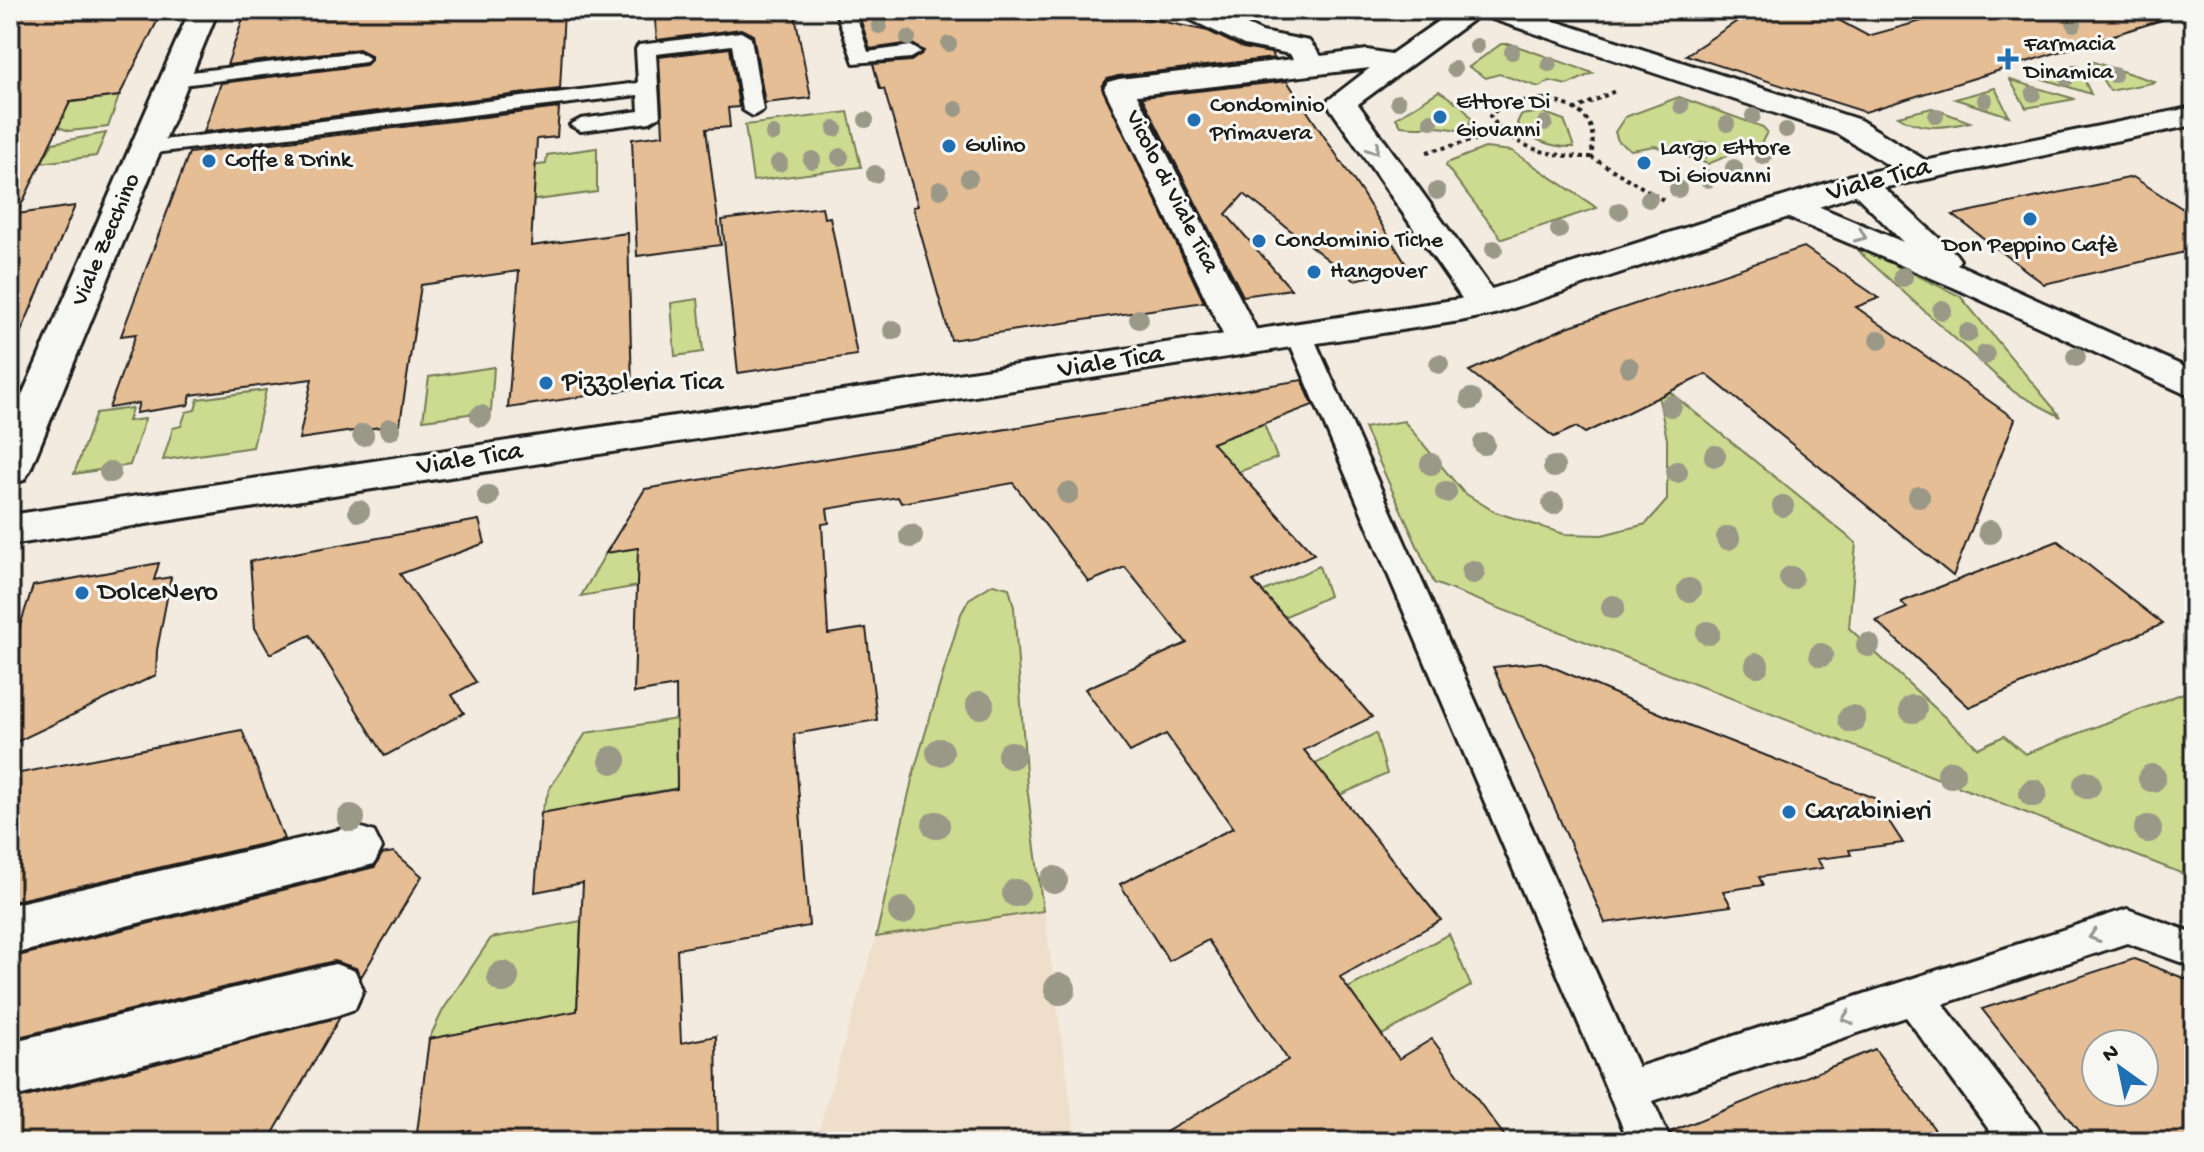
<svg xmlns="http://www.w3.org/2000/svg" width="2204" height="1152" font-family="'Gochi Hand',sans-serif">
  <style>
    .built { fill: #efdeca }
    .green { fill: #ccdb8f; stroke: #747c56; stroke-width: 2 }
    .building { fill: #e6be96; stroke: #1c1c1c; stroke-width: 2; fill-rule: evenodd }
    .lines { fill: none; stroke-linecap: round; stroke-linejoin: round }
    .service-casing { stroke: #1c1c1c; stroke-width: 6 }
    .minor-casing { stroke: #1c1c1c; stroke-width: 6 }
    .tertiary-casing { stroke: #1c1c1c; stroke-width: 6 }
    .secondary-casing { stroke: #1c1c1c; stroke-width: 6 }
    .path { stroke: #1c1c1c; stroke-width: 4; stroke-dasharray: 4 4; stroke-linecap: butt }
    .service { fill: #f6f6f2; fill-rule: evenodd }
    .minor { fill: #f6f6f2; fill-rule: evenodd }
    .tertiary { fill: #f6f6f2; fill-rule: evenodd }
    .secondary { fill: #f6f6f2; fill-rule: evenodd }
    .tree { fill: #9a9887 }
    .oneway { stroke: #949492 }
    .poi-dot { fill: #1f6fb2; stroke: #f6f6f2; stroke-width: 3 }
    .labels { text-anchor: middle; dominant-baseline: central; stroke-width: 6; stroke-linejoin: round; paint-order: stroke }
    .far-poi-label { font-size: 24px; fill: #1c1c1c; stroke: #f6f6f2; text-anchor: start }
    .far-street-label { font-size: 24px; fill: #1c1c1c; stroke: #f6f6f2 }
    .street-label { font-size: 28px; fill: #1c1c1c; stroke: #f6f6f2 }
    .poi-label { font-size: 28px; fill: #1c1c1c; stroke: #f6f6f2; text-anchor: start }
  </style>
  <rect width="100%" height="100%" fill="#f3ebe0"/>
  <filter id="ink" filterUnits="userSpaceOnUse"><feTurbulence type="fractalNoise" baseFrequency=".0125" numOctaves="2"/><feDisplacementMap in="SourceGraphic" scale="16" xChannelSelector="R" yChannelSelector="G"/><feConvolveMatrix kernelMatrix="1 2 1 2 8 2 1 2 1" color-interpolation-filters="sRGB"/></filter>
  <g filter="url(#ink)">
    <polygon class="built" points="914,771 1027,786 1076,1142 815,1142 876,937"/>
    <g class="green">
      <polygon points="1501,44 1511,44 1593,73 1567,85 1550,81 1539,87 1499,74 1486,78 1469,67"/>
      <polygon points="2090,61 2156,82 2110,91"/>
      <polygon points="2077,65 2091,94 2037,77"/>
      <polygon points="2010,80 2075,99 2026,108"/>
      <polygon points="1995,88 2009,116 1955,99"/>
      <path d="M1439,91L1463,107L1471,118L1469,127L1461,131C1438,124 1424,129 1401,126L1396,118Z"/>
      <polygon points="119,96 108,127 69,131 56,126 66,103"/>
      <polygon points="1679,97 1763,127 1767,132 1762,142 1708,164 1655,146 1631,150 1618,141 1615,132 1625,117"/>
      <path d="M1932,108L1970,122C1944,128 1921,131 1898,116Z"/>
      <polygon points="848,112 861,167 753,181 745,125"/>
      <path d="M1542,112L1564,120L1574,147C1554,148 1528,140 1517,123L1521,115Z"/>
      <polygon points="106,133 96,156 41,163 53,143"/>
      <polygon points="597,148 597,192 505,204 507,169 546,164 547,155"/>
      <polygon points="1485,148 1512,151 1597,208 1502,239 1446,166 1447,163"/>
      <polygon points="1864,250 1960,296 2061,417 2014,392 1858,251"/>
      <polygon points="698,299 703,352 675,356 671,303"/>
      <polygon points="494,367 491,411 423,420 429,377"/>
      <polygon points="1655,380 1856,543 1849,628 1978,748 2004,736 2025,754 2194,689 2194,878 1434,583 1364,428 1404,421 1463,492 1495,512 1564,534 1602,535 1646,524 1667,500 1667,439"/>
      <polygon points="266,390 253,447 163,460 173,428 181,426 186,412 195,410 198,399"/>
      <polygon points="132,408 128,421 145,419 130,465 74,474 96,413"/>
      <polygon points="1264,424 1277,458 1213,481 1189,451"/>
      <polygon points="702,537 736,569 581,596 606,553"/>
      <polygon points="1319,566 1329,596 1260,628 1238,603"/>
      <polygon points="993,584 1009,588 1014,607 1027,786 1043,911 876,937 914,771 961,614 969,599"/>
      <polygon points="677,719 677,788 541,813 550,788 586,733"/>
      <polygon points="1376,733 1387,774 1313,807 1290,777"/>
      <polygon points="581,921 577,1011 429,1039 443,1010 491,938"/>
      <polygon points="1449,934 1471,986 1382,1035 1348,988"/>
    </g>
    <g class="building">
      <polygon points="10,10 163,10 119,96 70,102 17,214 75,206 11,355"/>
      <polygon points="246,10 564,10 560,89 204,132 221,83 366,65 371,60 371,55 359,49 227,65"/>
      <polygon points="654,10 794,10 811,98 765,103 753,35 741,29 657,40"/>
      <polygon points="862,10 1107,10 1208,31 1243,48 1271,53 1274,58 1118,76 1107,79 1102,86 1204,302 951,340 913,207 918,206 884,89 880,89 873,64 911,61 924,51 911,43 870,49 859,15"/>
      <polygon points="1754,10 1820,10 1868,36 1961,10 2160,10 2162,20 1865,112 1686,55"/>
      <polygon points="730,48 739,107 728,108 730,127 706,129 721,245 637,256 632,139 663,135 659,57"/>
      <polygon points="1287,81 1362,193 1409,269 1354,280 1244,194 1226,214 1291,289 1243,296 1142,97"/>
      <polygon points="559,108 557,137 537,139 531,246 628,233 632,389 508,408 519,271 421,285 400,424 299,439 312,379 191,395 188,405 136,413 139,403 109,408 136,334 121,336 189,153"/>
      <polygon points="2133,177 2194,216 2194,250 2044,284 1953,215"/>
      <polygon points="822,207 824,218 830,217 857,355 738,373 722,220"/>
      <polygon points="1804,247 1879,298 1856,307 2015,419 1953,576 1706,374 1585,433 1576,427 1554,437 1469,371 1567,327"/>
      <polygon points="1302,380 1313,405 1212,443 1314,554 1253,581 1372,717 1304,750 1441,920 1340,977 1399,1059 1432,1039 1509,1142 1149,1142 1288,1060 1208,940 1169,961 1120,884 1233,828 1166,734 1130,752 1085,689 1187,643 1125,567 1089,582 1013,483 901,503 898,497 827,509 829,523 822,524 828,634 866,628 877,720 794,734 809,926 677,949 681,1043 716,1036 718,1142 468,1142 470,1130 416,1141 429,1039 577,1011 583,883 535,892 541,813 677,789 676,686 634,693 638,548 606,553 645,489"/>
      <polygon points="479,520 485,543 400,574 476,682 452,695 464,713 385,756 310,635 270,654 255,628 250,561"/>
      <polygon points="2058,541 2163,624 1969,707 1876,621 1907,608 1901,602"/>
      <polygon points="159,563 154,580 171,577 157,650 156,675 10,745 10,656 33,586"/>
      <polygon points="1541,662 1678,721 1874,798 1903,843 1849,850 1851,855 1817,859 1823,868 1759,877 1763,885 1723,891 1731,906 1605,923 1493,667"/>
      <polygon points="242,730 284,839 10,902 10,775"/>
      <polygon points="394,852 422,876 361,977 356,968 334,961 10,1039 10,958 375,867 382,854"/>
      <path d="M2134,959L2194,982V1142H2087L1982,1009ZM2096,1044H2144V1092H2096Z"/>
      <polygon points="340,1017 268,1142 10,1142 10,1101"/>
      <polygon points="1875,1049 1944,1142 1674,1142 1670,1132"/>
    </g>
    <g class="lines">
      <defs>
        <g id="service">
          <polygon points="840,10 859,10 856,15 868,52 911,46 921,52 911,58 854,63 837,15"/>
          <polygon points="741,32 751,38 763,110 753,116 743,110 732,45 656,54 660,116 650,122 581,131 570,125 581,119 639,111 638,95 146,154 135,148 146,142 638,83 636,49 639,45"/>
          <polygon points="359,52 369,58 366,62 174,86 164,80 174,74"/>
          <polygon points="1299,326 1308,329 1312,334 1638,1067 2127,909 2194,933 2194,967 2127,943 1943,1004 2038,1127 2044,1142 1998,1142 1906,1017 1653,1101 1671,1142 1629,1142 1286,334 1290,329"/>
        </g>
        <g id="minor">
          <polygon points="1179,10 1215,10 1262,32 1309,41 1321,56 1367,50 1391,54 1454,10 1486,10 1358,104 1503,305 1498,313 1485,316 1472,313 1326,102 1370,68 1137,95 1263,343 1257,351 1244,354 1231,351 1104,88 1108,82 1119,79 1293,59 1290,54 1244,45 1183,16"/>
          <polygon points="1860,173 1871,176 1955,253 1960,260 1957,264 2194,371 2194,398 1953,287 1777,213 1772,206 1777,199 1789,196 1801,199 1903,242 1844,183 1849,176"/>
          <polygon points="356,826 374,832 382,848 374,864 10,955 10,905"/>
          <polygon points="335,964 355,971 363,990 355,1009 335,1016 10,1098 10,1042"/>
        </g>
        <g id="tertiary">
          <polygon points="190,10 218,10 30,470 24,480 10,484 10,423"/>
          <polygon points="1479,10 1521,10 1860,120 1928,162 1933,169 1928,176 1917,179 1906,176 1838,134 1483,16"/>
        </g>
        <polygon id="secondary" points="2194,107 2194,125 1867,191 1498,313 1460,321 10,545 10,515 1460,299 1849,176"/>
      </defs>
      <use href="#service" class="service-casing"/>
      <use href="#minor" class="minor-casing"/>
      <use href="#tertiary" class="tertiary-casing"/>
      <use href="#secondary" class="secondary-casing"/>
      <g class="path">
        <path d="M1542,99C1578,105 1599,117 1591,157C1552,157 1513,149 1490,116L1504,103Z"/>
        <polyline points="1574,110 1615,91"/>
        <polyline points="1427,152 1502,133"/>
        <polyline points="1591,157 1665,201"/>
      </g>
      <use href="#service" class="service"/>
      <use href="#minor" class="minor"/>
      <use href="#tertiary" class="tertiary"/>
      <use href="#secondary" class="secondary"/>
    </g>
    <g class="tree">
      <circle cx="2074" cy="24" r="8"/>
      <circle cx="879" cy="26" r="8"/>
      <circle cx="908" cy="38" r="8"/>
      <circle cx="949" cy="44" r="8"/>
      <circle cx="1477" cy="46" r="8"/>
      <circle cx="1512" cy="52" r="8"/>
      <circle cx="1549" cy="64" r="8"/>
      <circle cx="1454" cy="69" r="8"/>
      <circle cx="2114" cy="75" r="8"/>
      <circle cx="2067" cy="78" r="8"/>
      <circle cx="2033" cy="94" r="8"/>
      <circle cx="1985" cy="100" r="8"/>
      <circle cx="1398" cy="102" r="8"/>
      <circle cx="1681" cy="106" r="8"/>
      <circle cx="956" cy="109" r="8"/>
      <circle cx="1753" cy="116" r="8"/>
      <circle cx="1936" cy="116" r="8"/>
      <circle cx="866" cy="120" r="8"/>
      <circle cx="1431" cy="121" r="8"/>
      <circle cx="1545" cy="123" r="8"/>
      <circle cx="1727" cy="124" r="8"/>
      <circle cx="835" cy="129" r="8"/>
      <circle cx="1786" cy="130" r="8"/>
      <circle cx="773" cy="134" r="8"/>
      <circle cx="1704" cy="150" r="9"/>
      <circle cx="1763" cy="156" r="9"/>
      <circle cx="840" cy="157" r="9"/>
      <circle cx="812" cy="160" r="9"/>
      <circle cx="779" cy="163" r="9"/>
      <circle cx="1734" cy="168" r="9"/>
      <circle cx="875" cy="174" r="9"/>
      <circle cx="969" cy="178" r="9"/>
      <circle cx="1708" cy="179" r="9"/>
      <circle cx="1678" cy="189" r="9"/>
      <circle cx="940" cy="190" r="9"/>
      <circle cx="1437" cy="191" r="9"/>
      <circle cx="1649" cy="199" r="9"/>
      <circle cx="1619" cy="211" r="9"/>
      <circle cx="1559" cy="230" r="9"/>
      <circle cx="1494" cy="249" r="9"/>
      <circle cx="1903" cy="277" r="10"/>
      <circle cx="1942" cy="310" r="10"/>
      <circle cx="1139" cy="319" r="10"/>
      <circle cx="893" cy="330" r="10"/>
      <circle cx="1968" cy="333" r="10"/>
      <circle cx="1879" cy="340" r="10"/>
      <circle cx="1985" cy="355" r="10"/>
      <circle cx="2076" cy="357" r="10"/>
      <circle cx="1439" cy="364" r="10"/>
      <circle cx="1629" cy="367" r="10"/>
      <circle cx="1471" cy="399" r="11"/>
      <circle cx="1671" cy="406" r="11"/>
      <circle cx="481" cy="416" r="11"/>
      <circle cx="390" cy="429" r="11"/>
      <circle cx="363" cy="435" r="11"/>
      <circle cx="1484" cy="444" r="11"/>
      <circle cx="1715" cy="456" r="11"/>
      <circle cx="1431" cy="464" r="11"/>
      <circle cx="1554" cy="467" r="11"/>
      <circle cx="110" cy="472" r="11"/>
      <circle cx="1677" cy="472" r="11"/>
      <circle cx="1446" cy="492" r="11"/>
      <circle cx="1068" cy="493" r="11"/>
      <circle cx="488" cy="496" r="11"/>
      <circle cx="1919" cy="497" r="11"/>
      <circle cx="1553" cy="504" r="11"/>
      <circle cx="1783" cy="506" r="11"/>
      <circle cx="359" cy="511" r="11"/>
      <circle cx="1990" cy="532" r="12"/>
      <circle cx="911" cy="536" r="12"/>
      <circle cx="1728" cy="538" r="12"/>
      <circle cx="1473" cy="572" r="12"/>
      <circle cx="1791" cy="578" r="12"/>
      <circle cx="1689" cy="590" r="12"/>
      <circle cx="1613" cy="607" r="12"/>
      <circle cx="1708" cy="633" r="12"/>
      <circle cx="1868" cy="645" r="12"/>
      <circle cx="1821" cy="655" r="12"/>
      <circle cx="1757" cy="665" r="12"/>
      <circle cx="980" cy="705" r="14"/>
      <circle cx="1913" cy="709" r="14"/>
      <circle cx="1852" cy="719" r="14"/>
      <circle cx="940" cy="752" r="14"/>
      <circle cx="1011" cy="755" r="14"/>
      <circle cx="613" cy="760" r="14"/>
      <circle cx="1951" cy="774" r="14"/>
      <circle cx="2152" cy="778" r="14"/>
      <circle cx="2087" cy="785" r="14"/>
      <circle cx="2033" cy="793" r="14"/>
      <circle cx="351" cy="818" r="14"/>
      <circle cx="936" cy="825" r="14"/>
      <circle cx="2148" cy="829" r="14"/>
      <circle cx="1054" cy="880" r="14"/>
      <circle cx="1016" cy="893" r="14"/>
      <circle cx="902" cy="911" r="14"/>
      <circle cx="503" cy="977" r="16"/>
      <circle cx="1060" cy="989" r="16"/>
    </g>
    <defs><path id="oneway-chevron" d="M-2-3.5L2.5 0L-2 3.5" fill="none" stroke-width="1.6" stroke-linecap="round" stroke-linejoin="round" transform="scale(2)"/></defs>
    <g class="oneway">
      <use href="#oneway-chevron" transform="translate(1374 149) rotate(55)"/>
      <use href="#oneway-chevron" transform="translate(1861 236) rotate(23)"/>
      <use href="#oneway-chevron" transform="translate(2094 936) rotate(162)"/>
      <use href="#oneway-chevron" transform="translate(1847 1018) rotate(162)"/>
    </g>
  </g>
  <g class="poi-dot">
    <path d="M2004 47h8v8h8v8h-8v8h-8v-8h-8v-8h8z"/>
    <circle cx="1440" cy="117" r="8"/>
    <circle cx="1194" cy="120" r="8"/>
    <circle cx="949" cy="146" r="8"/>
    <circle cx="209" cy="161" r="8"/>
    <circle cx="1644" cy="163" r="8"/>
    <circle cx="2030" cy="219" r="8"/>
    <circle cx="1259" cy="241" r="8"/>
    <circle cx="1314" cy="272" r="8"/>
    <circle cx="546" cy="383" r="8"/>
    <circle cx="82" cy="593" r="8"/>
    <circle cx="1789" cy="812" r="8"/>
  </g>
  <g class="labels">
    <g class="far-poi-label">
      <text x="2024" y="45">Farmacia<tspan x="2024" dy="28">Dinamica</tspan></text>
      <text x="1456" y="103">Ettore Di<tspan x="1456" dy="28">Giovanni</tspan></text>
      <text x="1210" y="106">Condominio<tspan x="1210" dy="28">Primavera</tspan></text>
      <text x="965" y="146">Gulino</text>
      <text x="1660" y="149">Largo Ettore<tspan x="1660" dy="28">Di Giovanni</tspan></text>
      <text x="225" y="161">Coffe &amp; Drink</text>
      <text x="1275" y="241">Condominio Tiche</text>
      <text x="2030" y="246" text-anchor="middle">Don Peppino Cafè</text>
      <text x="1330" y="272">Hangover</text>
    </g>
    <g class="far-street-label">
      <text transform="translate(1171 192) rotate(63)">Vicolo di Viale Tica</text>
      <text transform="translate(107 240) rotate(-67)">Viale Zecchino</text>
    </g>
    <g class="street-label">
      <text transform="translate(1879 181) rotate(-15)">Viale Tica</text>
      <text transform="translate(1111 363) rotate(-9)">Viale Tica</text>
      <text transform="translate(470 460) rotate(-9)">Viale Tica</text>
    </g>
    <g class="poi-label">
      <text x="562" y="383">Pizzoleria Tica</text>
      <text x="98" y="593">DolceNero</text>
      <text x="1805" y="812">Carabinieri</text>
    </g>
  </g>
  <rect width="2204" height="1152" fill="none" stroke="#f6f6f2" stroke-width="40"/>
  <rect x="20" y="20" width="2164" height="1112" fill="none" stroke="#1c1c1c" stroke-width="3" filter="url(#ink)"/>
  <g transform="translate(2120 1068) rotate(327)"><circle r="38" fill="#f6f6f2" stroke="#9f9f9c" stroke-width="2"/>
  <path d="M0-6L14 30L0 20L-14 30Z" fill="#1f6fb2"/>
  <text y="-12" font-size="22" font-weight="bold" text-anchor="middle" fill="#1c1c1c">N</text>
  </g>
</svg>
